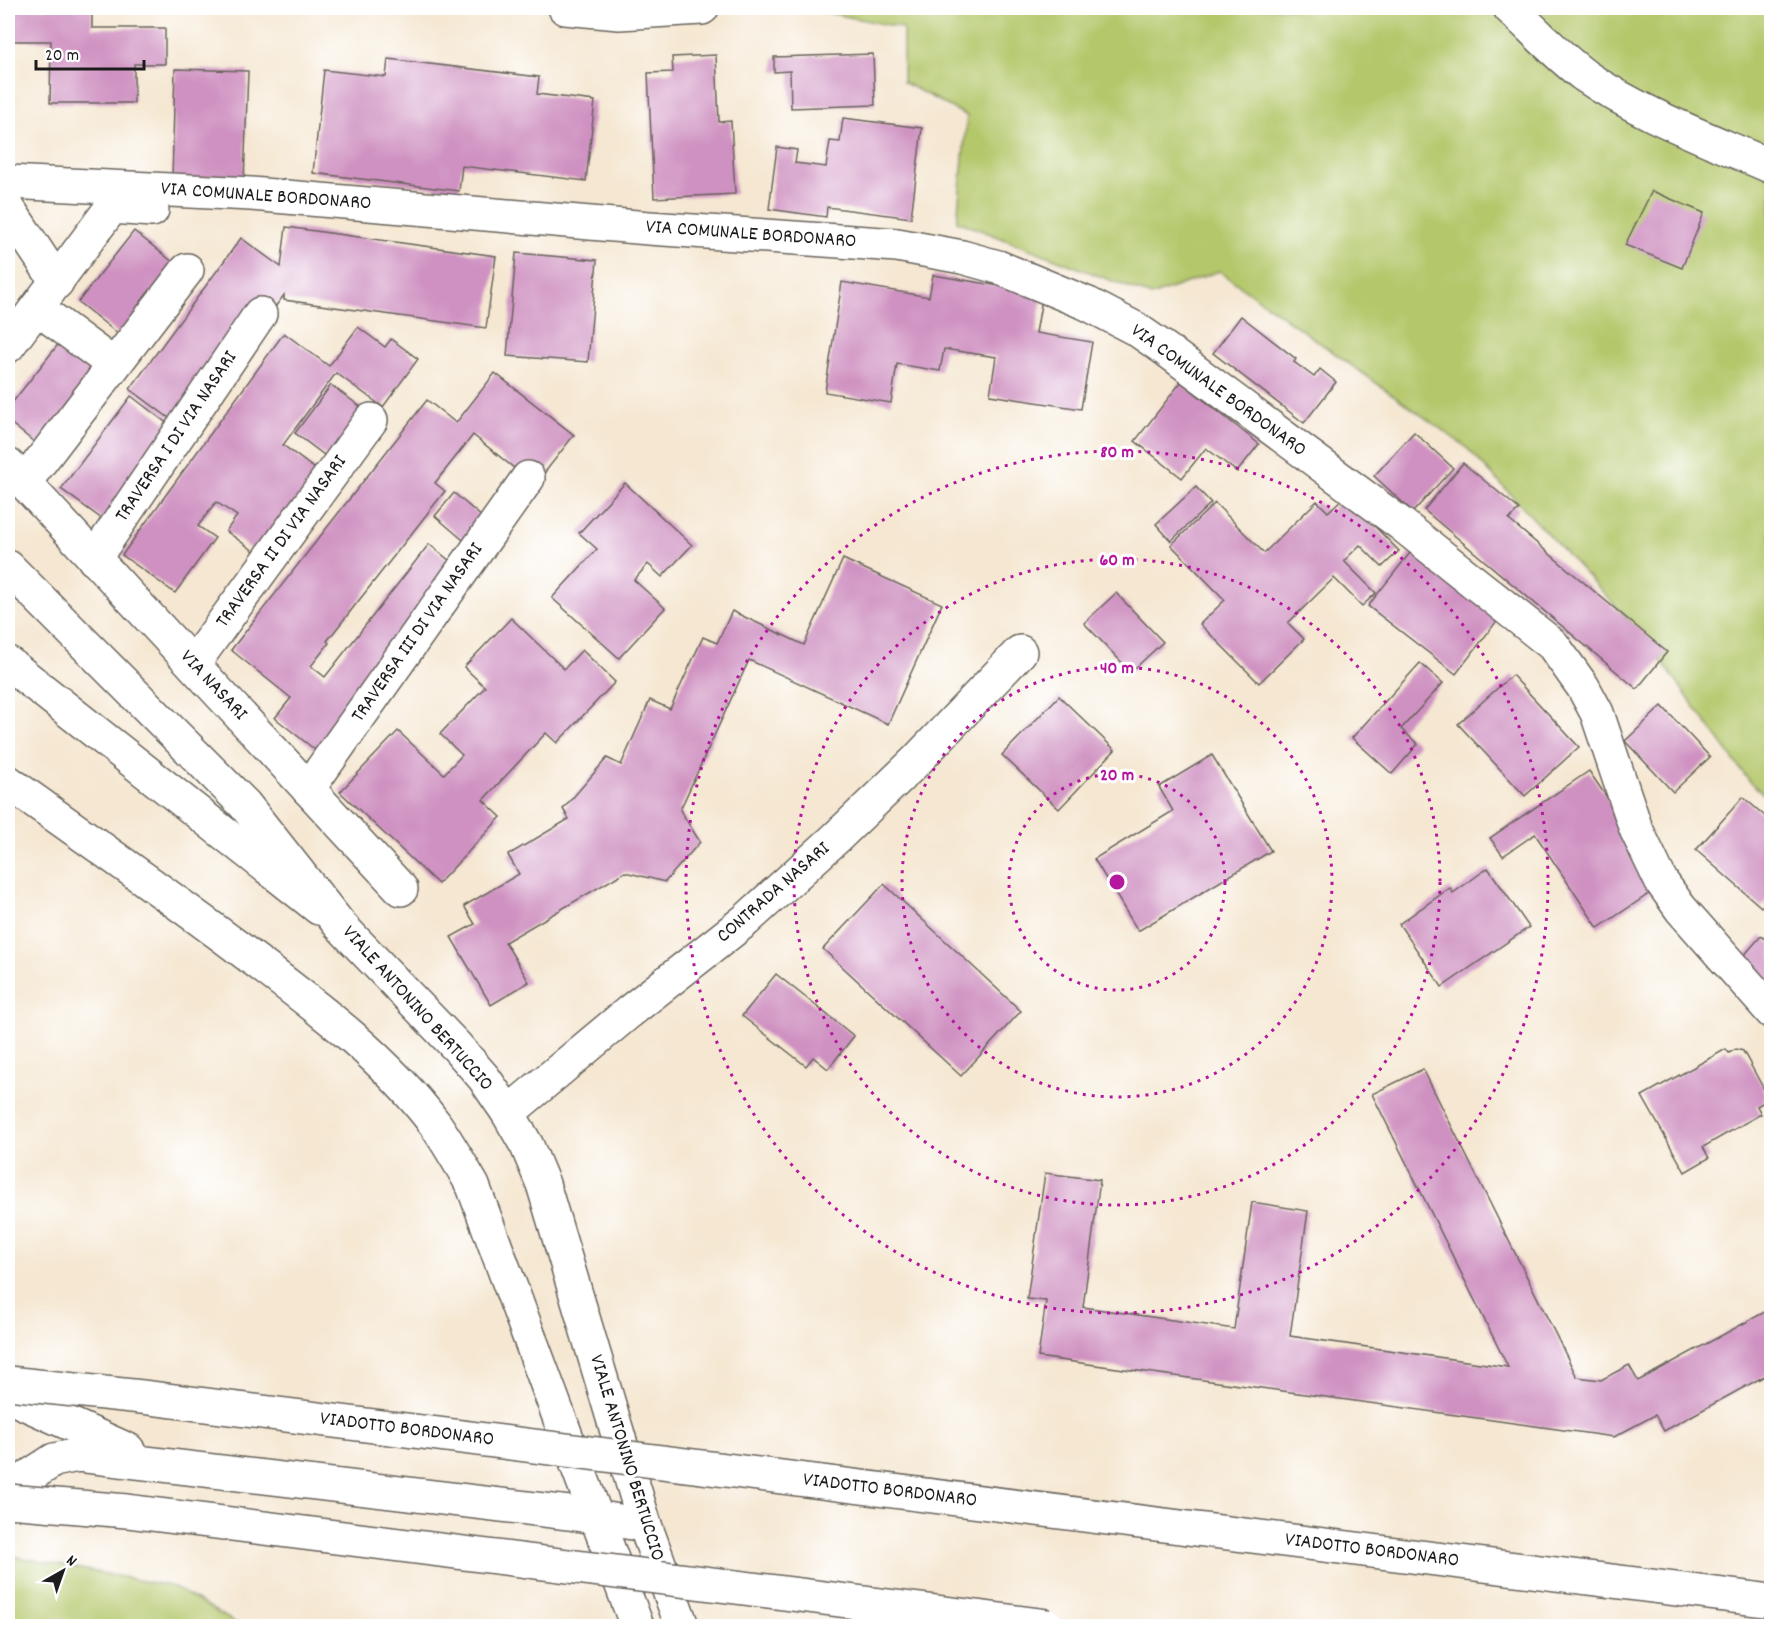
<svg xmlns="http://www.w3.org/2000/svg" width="1779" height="1634" font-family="Dekko,sans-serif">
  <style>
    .green { fill: #b4c76b; stroke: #687244; stroke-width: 1.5 }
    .building { fill: #cf91c1 }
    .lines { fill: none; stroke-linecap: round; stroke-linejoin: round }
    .street-casing { stroke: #68635b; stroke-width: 36 }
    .secondary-casing { stroke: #68635b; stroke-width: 36 }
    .street { stroke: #fff; stroke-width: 33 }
    .secondary { stroke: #fff; stroke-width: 33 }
    .highway-bridge-casing { stroke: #68635b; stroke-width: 36; stroke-linecap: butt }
    .highway-bridge { stroke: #fff; stroke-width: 33 }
    .ring { fill: none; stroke: #b5179e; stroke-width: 3; stroke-dasharray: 3 6 }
    .labels { text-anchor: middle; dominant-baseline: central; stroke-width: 6; stroke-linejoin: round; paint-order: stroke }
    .street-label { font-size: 20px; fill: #1c1c1c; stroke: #fff }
    .centre { fill: #b5179e; stroke: #fff; stroke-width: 3 }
    .ring-label { font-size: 18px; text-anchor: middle; font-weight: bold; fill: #b5179e; stroke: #fff; stroke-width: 6; stroke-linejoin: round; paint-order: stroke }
  </style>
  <rect width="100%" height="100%" fill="#fff"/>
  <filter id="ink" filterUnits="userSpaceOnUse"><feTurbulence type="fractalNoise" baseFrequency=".0167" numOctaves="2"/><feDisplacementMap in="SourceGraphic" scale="12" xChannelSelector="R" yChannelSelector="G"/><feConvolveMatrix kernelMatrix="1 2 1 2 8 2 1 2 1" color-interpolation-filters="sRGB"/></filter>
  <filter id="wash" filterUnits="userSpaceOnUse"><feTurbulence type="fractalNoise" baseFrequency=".008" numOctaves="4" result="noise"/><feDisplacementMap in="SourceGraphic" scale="24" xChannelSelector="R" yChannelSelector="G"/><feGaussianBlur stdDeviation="1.35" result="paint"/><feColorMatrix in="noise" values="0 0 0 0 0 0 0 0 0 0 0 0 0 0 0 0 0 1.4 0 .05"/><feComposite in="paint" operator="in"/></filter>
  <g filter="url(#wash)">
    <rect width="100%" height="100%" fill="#f5e7d1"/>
    <g class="green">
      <polygon points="805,8 1771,8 1771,801 1749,781 1640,632 1466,447 1219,271 1151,296 957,221 967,116 903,82 903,28"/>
      <polygon points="8,1555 174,1587 241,1626 8,1626"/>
    </g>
    <g id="blocks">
      <g class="building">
        <polygon points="8,8 92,8 92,28 165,28 165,64 134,64 134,103 50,103 51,41 8,41"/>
        <polygon points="873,54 875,105 791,108 790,71 774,72 774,57"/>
        <polygon points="716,55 719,122 731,121 735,194 654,198 648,73 673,72 672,57"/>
        <polygon points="388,59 539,77 537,94 595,101 586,181 462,166 459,191 313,173 324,70 386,77"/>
        <polygon points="175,69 248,71 244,182 172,180"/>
        <polygon points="843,118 922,128 911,218 827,207 826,217 769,209 777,147 797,150 795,163 826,167 830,141 840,142"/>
        <polygon points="1652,191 1704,213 1682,268 1625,245"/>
        <polygon points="286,227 496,256 486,328 284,300 284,295 184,429 130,389 241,238 281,267"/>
        <polygon points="134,231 184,271 127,341 78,302"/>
        <polygon points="516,253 597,260 588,362 507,356"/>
        <polygon points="933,275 1043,293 1036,333 1092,342 1081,409 990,395 996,357 944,349 940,371 897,364 891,403 825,392 842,282 929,297"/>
        <polygon points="8,301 23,314 8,334"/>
        <polygon points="1241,316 1296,359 1294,362 1314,377 1320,369 1336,382 1304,423 1213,353"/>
        <polygon points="358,327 385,347 391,339 418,359 383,407 336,373 283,445 328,479 268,561 226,531 237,516 216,502 198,526 215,538 175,593 122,555 284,333 329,366"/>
        <polygon points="60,342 103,376 44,450 8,421 8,408"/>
        <polygon points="495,373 574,435 535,485 473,435 435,483 445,491 327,641 329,643 311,666 325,677 429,544 466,574 333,764 275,718 291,698 231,650 427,400 456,423"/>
        <polygon points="1181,382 1259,444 1237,472 1206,448 1182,478 1135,441"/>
        <polygon points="331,385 381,422 344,470 295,433"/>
        <polygon points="131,396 190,441 121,533 61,489"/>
        <polygon points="1414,432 1453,468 1413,512 1374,476"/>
        <polygon points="1463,463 1519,509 1509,520 1667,652 1637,689 1424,510"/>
        <polygon points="625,483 692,545 662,577 648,564 634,580 665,608 619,658 552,598 597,549 579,533"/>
        <polygon points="1196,487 1211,503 1171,541 1156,524"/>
        <polygon points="454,493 490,524 470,546 435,516"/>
        <polygon points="1345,496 1399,551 1382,567 1360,545 1344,561 1376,593 1362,606 1334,578 1288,623 1304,639 1259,683 1200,624 1225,600 1171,545 1215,503 1264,553 1317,501 1328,512"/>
        <polygon points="1413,549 1500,617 1456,674 1368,606"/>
        <polygon points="843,559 942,604 888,724 749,660 680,810 700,842 665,882 625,872 505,942 529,982 491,1005 451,937 475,924 464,906 519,874 508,855 569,819 563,809 607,758 621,765 650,700 670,709 703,637 717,643 732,611 804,645"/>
        <polygon points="1116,593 1163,642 1131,672 1084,623"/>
        <polygon points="511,618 564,669 582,650 615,682 557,743 546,733 483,800 501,817 438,884 340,792 398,731 444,774 462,755 440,734 485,687 464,667"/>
        <polygon points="1420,663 1443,683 1401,729 1418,744 1392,774 1352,738"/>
        <polygon points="1512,675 1579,747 1525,796 1458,724"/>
        <polygon points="1059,696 1115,750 1059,809 1002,755"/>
        <polygon points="1662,706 1710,757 1673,792 1625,741"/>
        <polygon points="1212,755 1271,851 1138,931 1094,859 1173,811 1159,787"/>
        <polygon points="1589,771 1665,883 1598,928 1535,834 1503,856 1490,838"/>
        <polygon points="1743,797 1772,822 1772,895 1761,907 1696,850"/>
        <polygon points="1488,868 1529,927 1442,987 1399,924 1450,888 1453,893"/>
        <polygon points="884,884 1021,1011 961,1076 823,949"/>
        <polygon points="1761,936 1772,944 1772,984 1741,959"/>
        <polygon points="776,974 854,1036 828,1069 813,1057 806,1066 742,1016"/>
        <polygon points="1726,1049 1729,1053 1736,1049 1743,1051 1766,1093 1764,1102 1757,1106 1761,1114 1703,1147 1709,1158 1685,1172 1642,1096"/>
        <polygon points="1423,1069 1577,1377 1601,1380 1629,1365 1638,1381 1772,1308 1772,1372 1664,1431 1655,1415 1614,1437 1038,1357 1046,1301 1027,1299 1045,1173 1100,1180 1083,1307 1234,1329 1252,1202 1308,1211 1290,1336 1508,1367 1372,1094"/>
      </g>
    </g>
  </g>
  <g filter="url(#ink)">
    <use href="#blocks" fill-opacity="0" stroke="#68635b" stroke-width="1.5"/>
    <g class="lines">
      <defs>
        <g id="street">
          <polyline points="8,182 251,194 649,228 897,245 962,257 998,267 1088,304 1136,329 1165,349 1401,524 1553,645 1583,687 1597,713 1636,829 1661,881 1681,909 1772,1012"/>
          <polyline points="8,208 57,282"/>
          <polyline points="37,308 114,365"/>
          <polyline points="8,346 112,207 152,210"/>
          <polyline points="8,465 401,889"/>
          <polyline points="24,483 187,270"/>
          <polyline points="94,559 260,314"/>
          <polyline points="8,663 319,908"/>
          <polyline points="193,664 371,420"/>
          <polyline points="308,789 528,478"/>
          <polyline points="508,1113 629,1012 746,920 836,838 916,761 1020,652"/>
          <polyline points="8,1396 128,1450"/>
          <polyline points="8,1497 31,1475 54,1460 78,1455 569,1513 645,1525"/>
        </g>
        <g id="secondary">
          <polyline points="565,8 619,13 702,8"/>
          <path d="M1510,8C1533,29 1560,58 1585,76C1642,115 1709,139 1772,167"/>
          <polyline points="8,567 245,805 339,924 457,1047 484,1078 508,1113 527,1146 543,1184 645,1525 682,1626"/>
          <path d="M8,782C84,836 161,890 236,946C306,999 382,1053 435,1124C449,1144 461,1165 473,1186L637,1626"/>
        </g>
      </defs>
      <use href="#street" class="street-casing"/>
      <use href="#secondary" class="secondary-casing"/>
      <use href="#street" class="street"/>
      <use href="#secondary" class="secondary"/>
      <defs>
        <g id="highway-bridge">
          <polyline points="8,1383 142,1397 1772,1601"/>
          <polyline points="8,1501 127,1511 1048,1626"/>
        </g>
      </defs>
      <use href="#highway-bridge" class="highway-bridge-casing"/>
      <use href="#highway-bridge" class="highway-bridge"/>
    </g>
  </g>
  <g class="ring">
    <circle cx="1117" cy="882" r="108"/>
    <circle cx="1117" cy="882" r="215"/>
    <circle cx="1117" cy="882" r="323"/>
    <circle cx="1117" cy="882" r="431"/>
  </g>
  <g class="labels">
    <g class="street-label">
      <text transform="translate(266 197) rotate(4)">VIA COMUNALE BORDONARO</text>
      <text transform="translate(751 235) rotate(4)">VIA COMUNALE BORDONARO</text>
      <text transform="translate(1218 391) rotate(36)">VIA COMUNALE BORDONARO</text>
      <text transform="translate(177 437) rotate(-56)">TRAVERSA I DI VIA NASARI</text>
      <text transform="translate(282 542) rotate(-54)">TRAVERSA II DI VIA NASARI</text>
      <text transform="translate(418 633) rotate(-55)">TRAVERSA III DI VIA NASARI</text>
      <text transform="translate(213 686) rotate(47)">VIA NASARI</text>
      <text transform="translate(774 893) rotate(-41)">CONTRADA NASARI</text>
      <text transform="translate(417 1009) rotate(48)">VIALE ANTONINO BERTUCCIO</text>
      <text transform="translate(407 1430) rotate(7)">VIADOTTO BORDONARO</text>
      <text transform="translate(626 1458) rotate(73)">VIALE ANTONINO BERTUCCIO</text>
      <text transform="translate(890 1491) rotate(7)">VIADOTTO BORDONARO</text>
      <text transform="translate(1372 1551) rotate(7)">VIADOTTO BORDONARO</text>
    </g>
  </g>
  <circle cx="1117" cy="882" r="9" class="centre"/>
  <g class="ring-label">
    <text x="1117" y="457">80 m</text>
    <text x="1117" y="565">60 m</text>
    <text x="1117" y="673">40 m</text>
    <text x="1117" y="780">20 m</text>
  </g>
  <rect width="1779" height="1634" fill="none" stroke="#fff" stroke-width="30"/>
  <g transform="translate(63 1571) rotate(40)" stroke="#ffffff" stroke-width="4.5" paint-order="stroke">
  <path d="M0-4.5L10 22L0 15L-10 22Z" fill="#1c1c1c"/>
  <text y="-9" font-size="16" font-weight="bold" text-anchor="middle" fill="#1c1c1c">N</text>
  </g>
  <path d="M36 60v9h108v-9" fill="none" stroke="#1c1c1c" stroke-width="3"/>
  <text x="45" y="60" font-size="18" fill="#1c1c1c" stroke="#ffffff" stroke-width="4.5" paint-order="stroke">20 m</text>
</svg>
